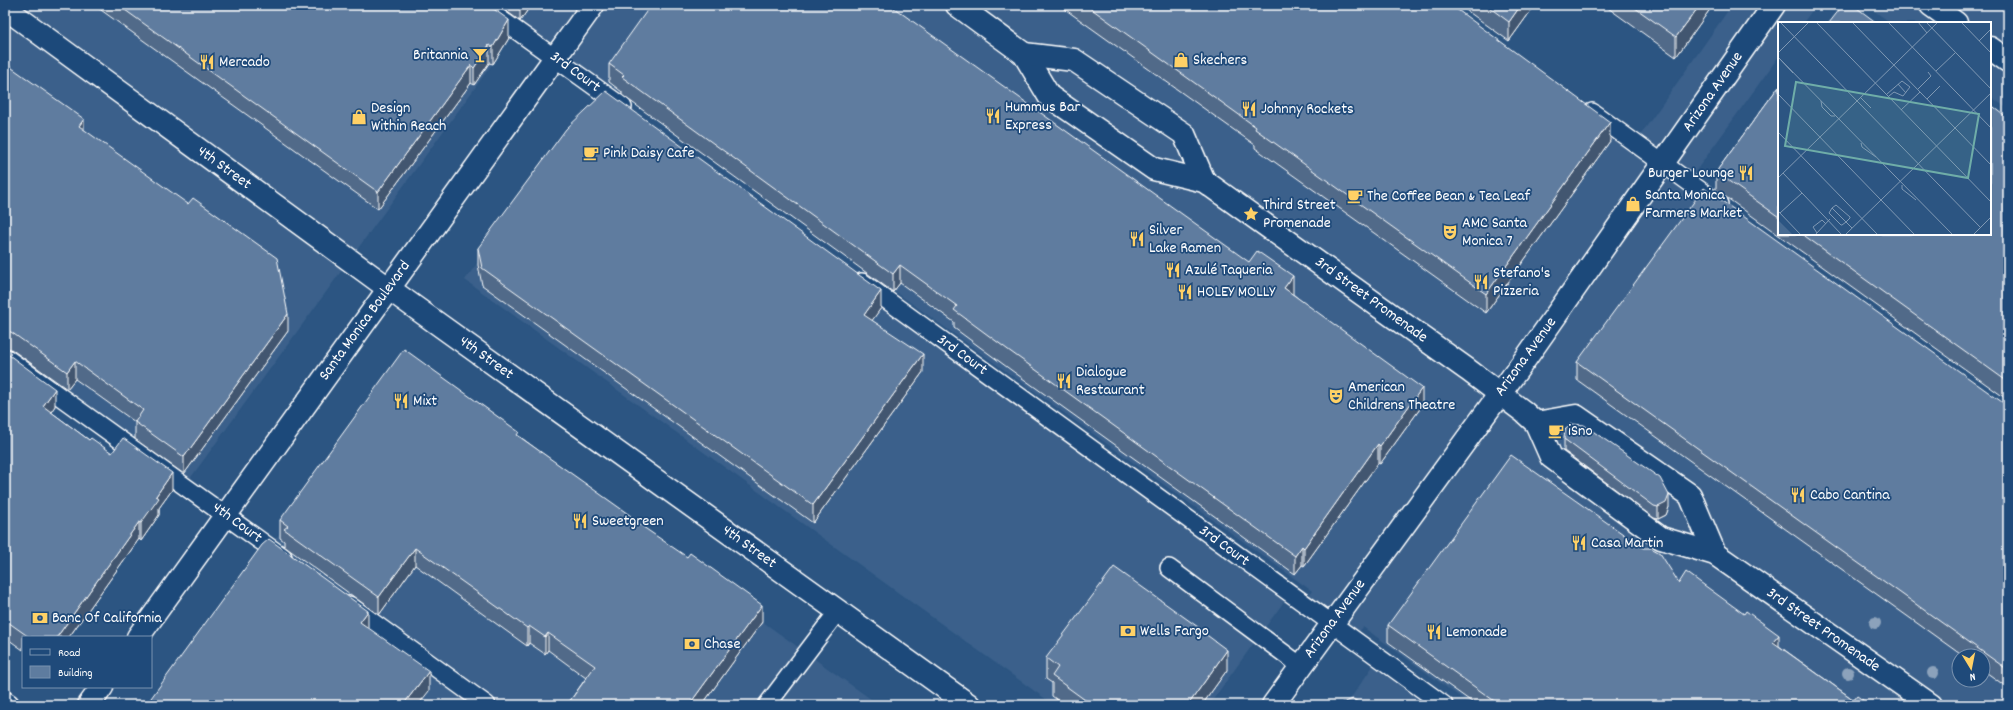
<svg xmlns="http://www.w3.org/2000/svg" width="2013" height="710" font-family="Dekko,sans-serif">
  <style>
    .built { fill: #3b618b; fill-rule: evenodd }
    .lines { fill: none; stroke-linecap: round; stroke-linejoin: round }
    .service-casing { stroke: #fff; stroke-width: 20 }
    .pedestrian-casing { stroke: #fff; stroke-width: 25 }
    .tertiary-casing { stroke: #fff; stroke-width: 25 }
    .primary-casing { stroke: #fff; stroke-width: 25 }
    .service { stroke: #1f4a7a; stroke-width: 17 }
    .pedestrian { stroke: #1f4a7a; stroke-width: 22 }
    .tertiary { stroke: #1f4a7a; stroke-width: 22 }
    .primary { stroke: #1f4a7a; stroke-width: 22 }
    .tree { fill: #8ca2bb }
    .wall { fill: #516b89; stroke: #fff }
    .shaded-wall { fill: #42576f; stroke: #fff }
    .building { fill: #5e7c9f; stroke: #fff }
    .labels { text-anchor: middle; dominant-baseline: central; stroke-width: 3.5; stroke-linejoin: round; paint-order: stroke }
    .poi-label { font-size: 16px; fill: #fff; stroke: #1f4a7a; text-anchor: start }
    .street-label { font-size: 16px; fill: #fff; stroke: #1f4a7a }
    .inset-road { fill: none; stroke: #8099b4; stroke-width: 1 }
    .view { fill: #6fada8; fill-opacity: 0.15; stroke: #6fada8; stroke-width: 2 }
    .inset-edge { fill: none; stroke: #fff; stroke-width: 2 }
  </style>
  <rect width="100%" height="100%" fill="#2c5582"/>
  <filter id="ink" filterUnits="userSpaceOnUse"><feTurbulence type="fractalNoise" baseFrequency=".025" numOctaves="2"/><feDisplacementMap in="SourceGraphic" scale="8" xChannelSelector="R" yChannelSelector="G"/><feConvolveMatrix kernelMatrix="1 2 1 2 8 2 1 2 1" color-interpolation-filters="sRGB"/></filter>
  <g filter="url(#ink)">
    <g class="built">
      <polygon points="5,5 468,5 512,37 189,480 5,348"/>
      <path d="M496,5H1437L1632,147L1732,5H1816L1803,23H1779V56L1685,186L2008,422V705H1471L1363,627L1359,632L1309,596L1312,591ZM1959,656H1983V680H1959Z"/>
      <polygon points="1866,5 2004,5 2008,8 2008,109 1990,96 1990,23 1891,23"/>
      <polygon points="595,101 1285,600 1209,705 1054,705 465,280"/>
      <polygon points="402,364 879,705 156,705"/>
      <polygon points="1373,666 1427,705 1346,705"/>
    </g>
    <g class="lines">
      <defs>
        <g id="service">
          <polyline points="481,5 623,107"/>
          <polyline points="1592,112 1719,204"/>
          <polyline points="862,282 1444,705"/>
          <polyline points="5,357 283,557"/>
          <polyline points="1169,568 1301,666"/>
          <polyline points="349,605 487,705"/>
          <polyline points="767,705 838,611"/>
        </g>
        <g id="pedestrian">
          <polyline points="957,5 1024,54 1049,96 1154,169 1204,181 1468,370 1524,412 1536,423 1551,457 1661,538 1715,554 1931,705"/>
          <polyline points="1024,54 1074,60 1184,134 1204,181"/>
          <polyline points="1536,423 1576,416 1690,495 1715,554"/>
        </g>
        <g id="tertiary">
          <polyline points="1931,5 1956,23"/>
          <polyline points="5,8 388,288 969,705"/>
          <polyline points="1990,48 2008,61"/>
          <polyline points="5,703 8,705"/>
          <polyline points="1273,705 1526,358 1774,5"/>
        </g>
        <g id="primary">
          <polyline points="138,637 593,5"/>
          <polyline points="89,705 102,687"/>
        </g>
      </defs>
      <use href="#service" class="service-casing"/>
      <use href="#pedestrian" class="pedestrian-casing"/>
      <use href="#tertiary" class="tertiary-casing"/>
      <use href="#primary" class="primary-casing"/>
      <use href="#service" class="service"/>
      <use href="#pedestrian" class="pedestrian"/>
      <use href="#tertiary" class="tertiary"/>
      <use href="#primary" class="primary"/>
    </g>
    <g class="tree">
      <circle cx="1875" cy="623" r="6"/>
      <circle cx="1848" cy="673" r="6"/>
      <circle cx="1933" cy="673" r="6"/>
    </g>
    <g class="wall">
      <polygon points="94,5 488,5 509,38 493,64 489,63 474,85 471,83 378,209"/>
      <polygon points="498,5 531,5 520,21"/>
      <polygon points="1059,5 1451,5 1610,141 1486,313 1255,148 1255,145"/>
      <polygon points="1459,5 1535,5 1509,41"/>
      <polygon points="1608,5 1713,5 1676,57 1608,8"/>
      <polygon points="5,63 84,130 288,331 184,474 135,439 135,422 75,379 67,389 11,349 5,348"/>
      <polygon points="609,64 1293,294 1422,406 1380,464 1378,463 1304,566 1302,565 1295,574 1011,370 954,328 954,322 900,283 893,292 622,95 622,92 609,82"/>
      <polygon points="1779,86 1779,234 1990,234 2008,118 2008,400 1716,190 1716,172"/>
      <polygon points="478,248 881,308 872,320 923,372 813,523 482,285 478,265"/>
      <polygon points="5,352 55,406 51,412 89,440 172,490 159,508 159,515 141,541 139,539 69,637 23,637 23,650 5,637"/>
      <polygon points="1577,362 2008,403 2008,688 1983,670 1983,656 1963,656 1577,380"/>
      <polygon points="519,436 631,520 762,622 702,705 567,705 586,678 548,650 545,654 529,643 527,646 415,565 379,615 284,546 284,541 280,538 280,520"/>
      <polygon points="1564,439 1669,507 1666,515 1658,519 1654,518 1564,451"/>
      <polygon points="1679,583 1779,646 1854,700 1870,705 1476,705 1388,642 1388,625"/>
      <polygon points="1205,634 1227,670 1202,705 1064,705 1052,696 1052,683 1046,679 1046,658"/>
    </g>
    <g class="shaded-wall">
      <polygon points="520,5 531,5 520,21"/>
      <polygon points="1521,5 1535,5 1509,41 1509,22"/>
      <polygon points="1700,5 1713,5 1676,57 1676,37"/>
      <polygon points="509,20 509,38 493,64 493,47"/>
      <polygon points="489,45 489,63 474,85 474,68"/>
      <polygon points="471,65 471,83 378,209 378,192"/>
      <polygon points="84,119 84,136 79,126"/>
      <polygon points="1610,122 1610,141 1486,313 1486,294"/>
      <polygon points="900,265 900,283 893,292 893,274"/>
      <polygon points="1293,276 1293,295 1284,288"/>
      <polygon points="881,291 881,308 864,332 864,315"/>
      <polygon points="288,314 288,331 184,474 184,457"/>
      <polygon points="923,354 923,372 813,523 813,505"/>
      <polygon points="75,361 75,379 67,389 67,372"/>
      <polygon points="1422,388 1422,406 1380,464 1380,446"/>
      <polygon points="55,389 55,406 43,424 43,406"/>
      <polygon points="1378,444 1378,463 1304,566 1304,548"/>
      <polygon points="172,473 172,490 159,508 159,515 141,541 141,523 156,496"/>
      <polygon points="1669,495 1669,507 1666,515 1658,519 1658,507"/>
      <polygon points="139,522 139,539 69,637 57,637"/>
      <polygon points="1302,546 1302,565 1295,574 1295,556"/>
      <polygon points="415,548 415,565 379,615 379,597"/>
      <polygon points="762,605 762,622 702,705 689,705"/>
      <polygon points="368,611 368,631 360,622"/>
      <polygon points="529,626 529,643 527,646 527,628"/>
      <polygon points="548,633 548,650 545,654 545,637"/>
      <polygon points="1779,635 1779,652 1773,642"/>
      <polygon points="1227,650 1227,670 1202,705 1188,705"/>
      <polygon points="429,671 429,691 418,705 403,705"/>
    </g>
    <g class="building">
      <polygon points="118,5 488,5 509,20 493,47 489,45 474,68 471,65 378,192"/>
      <polygon points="651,5 890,5 1249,262 1257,251 1293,276 1284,288 1422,388 1380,446 1378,444 1304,548 1302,546 1295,556 1011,352 954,310 957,306 900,265 893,274 622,77 624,75 609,64"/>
      <polygon points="1086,5 1451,5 1610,122 1486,294 1255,129 1256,127"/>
      <polygon points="1486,5 1521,5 1509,22"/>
      <polygon points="1631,5 1700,5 1676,37"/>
      <polygon points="1843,5 1853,5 1877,23 1829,23"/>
      <polygon points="5,63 84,119 79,126 188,204 193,198 277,258 288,314 184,457 135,422 143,410 75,361 67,372 11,332 5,331"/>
      <polygon points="1779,86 1779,217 1716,172"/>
      <polygon points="606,91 881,291 864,315 923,354 813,505 482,268 478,248 566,129"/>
      <polygon points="1990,104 2008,118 2008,382 1802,234 1990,234"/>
      <polygon points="1704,188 2002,402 2008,403 2008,670 1577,362"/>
      <polygon points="404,349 519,432 517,435 631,516 630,518 687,557 690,553 762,605 689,705 567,705 595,666 548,633 545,637 529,626 527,628 415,548 379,597 284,529 288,526 280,520"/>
      <polygon points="5,352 55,389 43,406 89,440 91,438 112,453 123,438 172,473 156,496 159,498 141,523 139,522 57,637 29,637 5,620"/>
      <polygon points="1571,424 1584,425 1660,478 1669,495 1666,503 1658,507 1654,506 1564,439 1565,430"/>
      <polygon points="1511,455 1643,548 1651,548 1660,553 1679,583 1686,572 1744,614 1746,611 1779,635 1773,642 1854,700 1857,696 1870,705 1500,705 1388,625"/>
      <polygon points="269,539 368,611 360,622 429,671 403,705 146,705 262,545"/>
      <polygon points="1114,567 1205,632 1204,633 1227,650 1188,705 1092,705 1052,676 1058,667 1046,658"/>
      <polygon points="1353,699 1364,705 1337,705"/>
      <polygon points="1369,701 1375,705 1366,705"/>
    </g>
  </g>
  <defs>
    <symbol id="bar-bare" viewBox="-9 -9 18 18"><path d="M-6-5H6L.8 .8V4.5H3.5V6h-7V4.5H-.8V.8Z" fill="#ffd166" stroke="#1f4a7a" stroke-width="2.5" paint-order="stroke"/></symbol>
    <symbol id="shop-bare" viewBox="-9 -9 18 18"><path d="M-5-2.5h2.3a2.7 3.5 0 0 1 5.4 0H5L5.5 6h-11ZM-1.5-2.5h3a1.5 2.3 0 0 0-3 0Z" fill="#ffd166" stroke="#1f4a7a" stroke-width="2.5" paint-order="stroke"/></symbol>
    <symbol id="restaurant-bare" viewBox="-9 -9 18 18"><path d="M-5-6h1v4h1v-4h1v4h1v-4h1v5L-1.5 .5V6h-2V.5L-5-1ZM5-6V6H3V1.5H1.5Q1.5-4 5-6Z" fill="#ffd166" stroke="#1f4a7a" stroke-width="2.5" paint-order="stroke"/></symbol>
    <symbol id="cafe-bare" viewBox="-9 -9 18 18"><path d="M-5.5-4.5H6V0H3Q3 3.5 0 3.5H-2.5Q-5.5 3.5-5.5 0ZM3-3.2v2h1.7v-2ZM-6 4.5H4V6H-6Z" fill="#ffd166" stroke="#1f4a7a" stroke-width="2.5" paint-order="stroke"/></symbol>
    <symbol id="sight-bare" viewBox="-9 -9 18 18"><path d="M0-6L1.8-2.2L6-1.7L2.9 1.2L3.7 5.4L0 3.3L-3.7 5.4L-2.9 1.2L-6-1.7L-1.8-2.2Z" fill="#ffd166" stroke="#1f4a7a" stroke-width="2.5" paint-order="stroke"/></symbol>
    <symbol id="theatre-bare" viewBox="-9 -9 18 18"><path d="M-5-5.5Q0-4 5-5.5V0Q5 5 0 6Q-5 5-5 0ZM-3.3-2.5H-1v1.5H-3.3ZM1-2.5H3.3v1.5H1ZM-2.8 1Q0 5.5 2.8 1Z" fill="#ffd166" stroke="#1f4a7a" stroke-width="2.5" paint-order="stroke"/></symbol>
    <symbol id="bank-bare" viewBox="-9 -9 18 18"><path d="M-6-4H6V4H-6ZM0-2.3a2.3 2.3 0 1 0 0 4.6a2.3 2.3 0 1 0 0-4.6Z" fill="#ffd166" stroke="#1f4a7a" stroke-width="2.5" paint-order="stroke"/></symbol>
  </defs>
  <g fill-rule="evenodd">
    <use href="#bar-bare" x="469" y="44" width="22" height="22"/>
    <use href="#shop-bare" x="1170" y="49" width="22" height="22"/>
    <use href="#restaurant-bare" x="196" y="51" width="22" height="22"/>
    <use href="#restaurant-bare" x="1238" y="98" width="22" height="22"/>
    <use href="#restaurant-bare" x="982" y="105" width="22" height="22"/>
    <use href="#shop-bare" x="348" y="106" width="22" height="22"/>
    <use href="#cafe-bare" x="580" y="142" width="22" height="22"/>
    <use href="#restaurant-bare" x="1735" y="162" width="22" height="22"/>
    <use href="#cafe-bare" x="1344" y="185" width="22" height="22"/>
    <use href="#shop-bare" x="1622" y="193" width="22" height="22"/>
    <use href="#sight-bare" x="1240" y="203" width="22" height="22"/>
    <use href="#theatre-bare" x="1439" y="221" width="22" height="22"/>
    <use href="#restaurant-bare" x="1126" y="228" width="22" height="22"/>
    <use href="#restaurant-bare" x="1162" y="259" width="22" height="22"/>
    <use href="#restaurant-bare" x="1470" y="271" width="22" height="22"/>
    <use href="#restaurant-bare" x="1174" y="281" width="22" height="22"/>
    <use href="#restaurant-bare" x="1053" y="370" width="22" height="22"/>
    <use href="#theatre-bare" x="1325" y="385" width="22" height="22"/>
    <use href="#restaurant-bare" x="390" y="390" width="22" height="22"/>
    <use href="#cafe-bare" x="1545" y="420" width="22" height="22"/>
    <use href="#restaurant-bare" x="1787" y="484" width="22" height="22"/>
    <use href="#restaurant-bare" x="569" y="510" width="22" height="22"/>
    <use href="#restaurant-bare" x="1568" y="532" width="22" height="22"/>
    <use href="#bank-bare" x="29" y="607" width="22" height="22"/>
    <use href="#bank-bare" x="1117" y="620" width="22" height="22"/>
    <use href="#restaurant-bare" x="1423" y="621" width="22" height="22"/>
    <use href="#bank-bare" x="681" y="633" width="22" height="22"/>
  </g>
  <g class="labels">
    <g class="poi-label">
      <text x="468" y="55" text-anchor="end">Britannia</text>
      <text x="1193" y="60">Skechers</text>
      <text x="219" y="62">Mercado</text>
      <text x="1005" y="107">Hummus Bar<tspan x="1005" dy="18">Express</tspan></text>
      <text x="371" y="108">Design<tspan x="371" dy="18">Within Reach</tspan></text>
      <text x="1261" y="109">Johnny Rockets</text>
      <text x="603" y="153">Pink Daisy Cafe</text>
      <text x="1734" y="173" text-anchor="end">Burger Lounge</text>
      <text x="1645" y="195">Santa Monica<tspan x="1645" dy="18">Farmers Market</tspan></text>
      <text x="1367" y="196">The Coffee Bean &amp; Tea Leaf</text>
      <text x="1263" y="205">Third Street<tspan x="1263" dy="18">Promenade</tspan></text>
      <text x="1462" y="223">AMC Santa<tspan x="1462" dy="18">Monica 7</tspan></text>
      <text x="1149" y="230">Silver<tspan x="1149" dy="18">Lake Ramen</tspan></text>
      <text x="1185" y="270">Azulé Taqueria</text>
      <text x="1493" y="273">Stefano's<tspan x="1493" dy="18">Pizzeria</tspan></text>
      <text x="1197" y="292">HOLEY MOLLY</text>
      <text x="1076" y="372">Dialogue<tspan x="1076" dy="18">Restaurant</tspan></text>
      <text x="1348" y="387">American<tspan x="1348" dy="18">Childrens Theatre</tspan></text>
      <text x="413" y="401">Mixt</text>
      <text x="1568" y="431">iSno</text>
      <text x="1810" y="495">Cabo Cantina</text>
      <text x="592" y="521">Sweetgreen</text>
      <text x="1591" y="543">Casa Martin</text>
      <text x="52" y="618">Banc Of California</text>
      <text x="1140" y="631">Wells Fargo</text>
      <text x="1446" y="632">Lemonade</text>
      <text x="704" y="644">Chase</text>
    </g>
    <g class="street-label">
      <text transform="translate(575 72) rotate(36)">3rd Court</text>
      <text transform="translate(1713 92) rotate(-55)">Arizona Avenue</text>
      <text transform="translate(224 168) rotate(36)">4th Street</text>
      <text transform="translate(1371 300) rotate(36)">3rd Street Promenade</text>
      <text transform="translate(365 321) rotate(-54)">Santa Monica Boulevard</text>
      <text transform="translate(962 355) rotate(36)">3rd Court</text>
      <text transform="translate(1526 357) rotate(-54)">Arizona Avenue</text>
      <text transform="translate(486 358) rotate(36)">4th Street</text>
      <text transform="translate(237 523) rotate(36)">4th Court</text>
      <text transform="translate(1224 546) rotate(36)">3rd Court</text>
      <text transform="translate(749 547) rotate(36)">4th Street</text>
      <text transform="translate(1335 619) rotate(-54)">Arizona Avenue</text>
      <text transform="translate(1823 630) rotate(35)">3rd Street Promenade</text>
    </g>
  </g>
  <g transform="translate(1778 22)">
    <rect width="213" height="213" fill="#2c5582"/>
    <path d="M0,198L15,213H0Z" fill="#486b92"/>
    <path class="inset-road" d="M2,0L202,205M38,0L213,180M74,0L213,143M110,0L213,106M140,0L149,11M148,0L213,67M183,0L213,31M201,19L213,7M0,31L31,0M0,35L175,213M1,36L15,51M158,49L177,31M120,62L128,71M140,67L153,54L150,50M0,72L137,213M109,72L124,59L132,65L125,74L116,70L111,74M82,75L93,86M149,77L162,64M43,79L44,85L53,94H57M123,88L142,70M0,110L100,213M83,121L84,125L98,135M5,151L64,213M0,156L160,0M124,163V167L138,178M54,186L51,191L63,203H64L68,200L72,196V195L58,183L54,186L74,206M0,189L23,213M2,191L24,171M39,211L35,205L44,198L48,202M37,213L52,197M67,213L213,71M195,213L213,195"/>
    <path class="view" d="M18,60L201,92L190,156L7,124Z"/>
    <rect width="213" height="213" class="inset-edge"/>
  </g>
  <rect width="2013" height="710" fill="none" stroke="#1f4a7a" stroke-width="20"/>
  <rect x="10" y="10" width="1993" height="690" fill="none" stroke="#fff" stroke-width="1.5" filter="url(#ink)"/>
  <rect x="22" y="636" width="130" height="52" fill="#1f4a7a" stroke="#7992af"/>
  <rect x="30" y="649" width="20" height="6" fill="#1f4a7a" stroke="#7992af"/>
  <text x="58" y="656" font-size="12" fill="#ffffff">Road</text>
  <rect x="30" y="666" width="20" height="12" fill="#5e7c9f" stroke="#7992af"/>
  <text x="58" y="676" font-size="12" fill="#ffffff">Building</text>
  <g transform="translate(1971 668) rotate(170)"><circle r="19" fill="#1f4a7a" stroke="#7992af"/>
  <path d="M0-3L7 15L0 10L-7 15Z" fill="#ffd166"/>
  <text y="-6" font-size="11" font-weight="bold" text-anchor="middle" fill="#ffffff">N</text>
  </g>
</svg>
